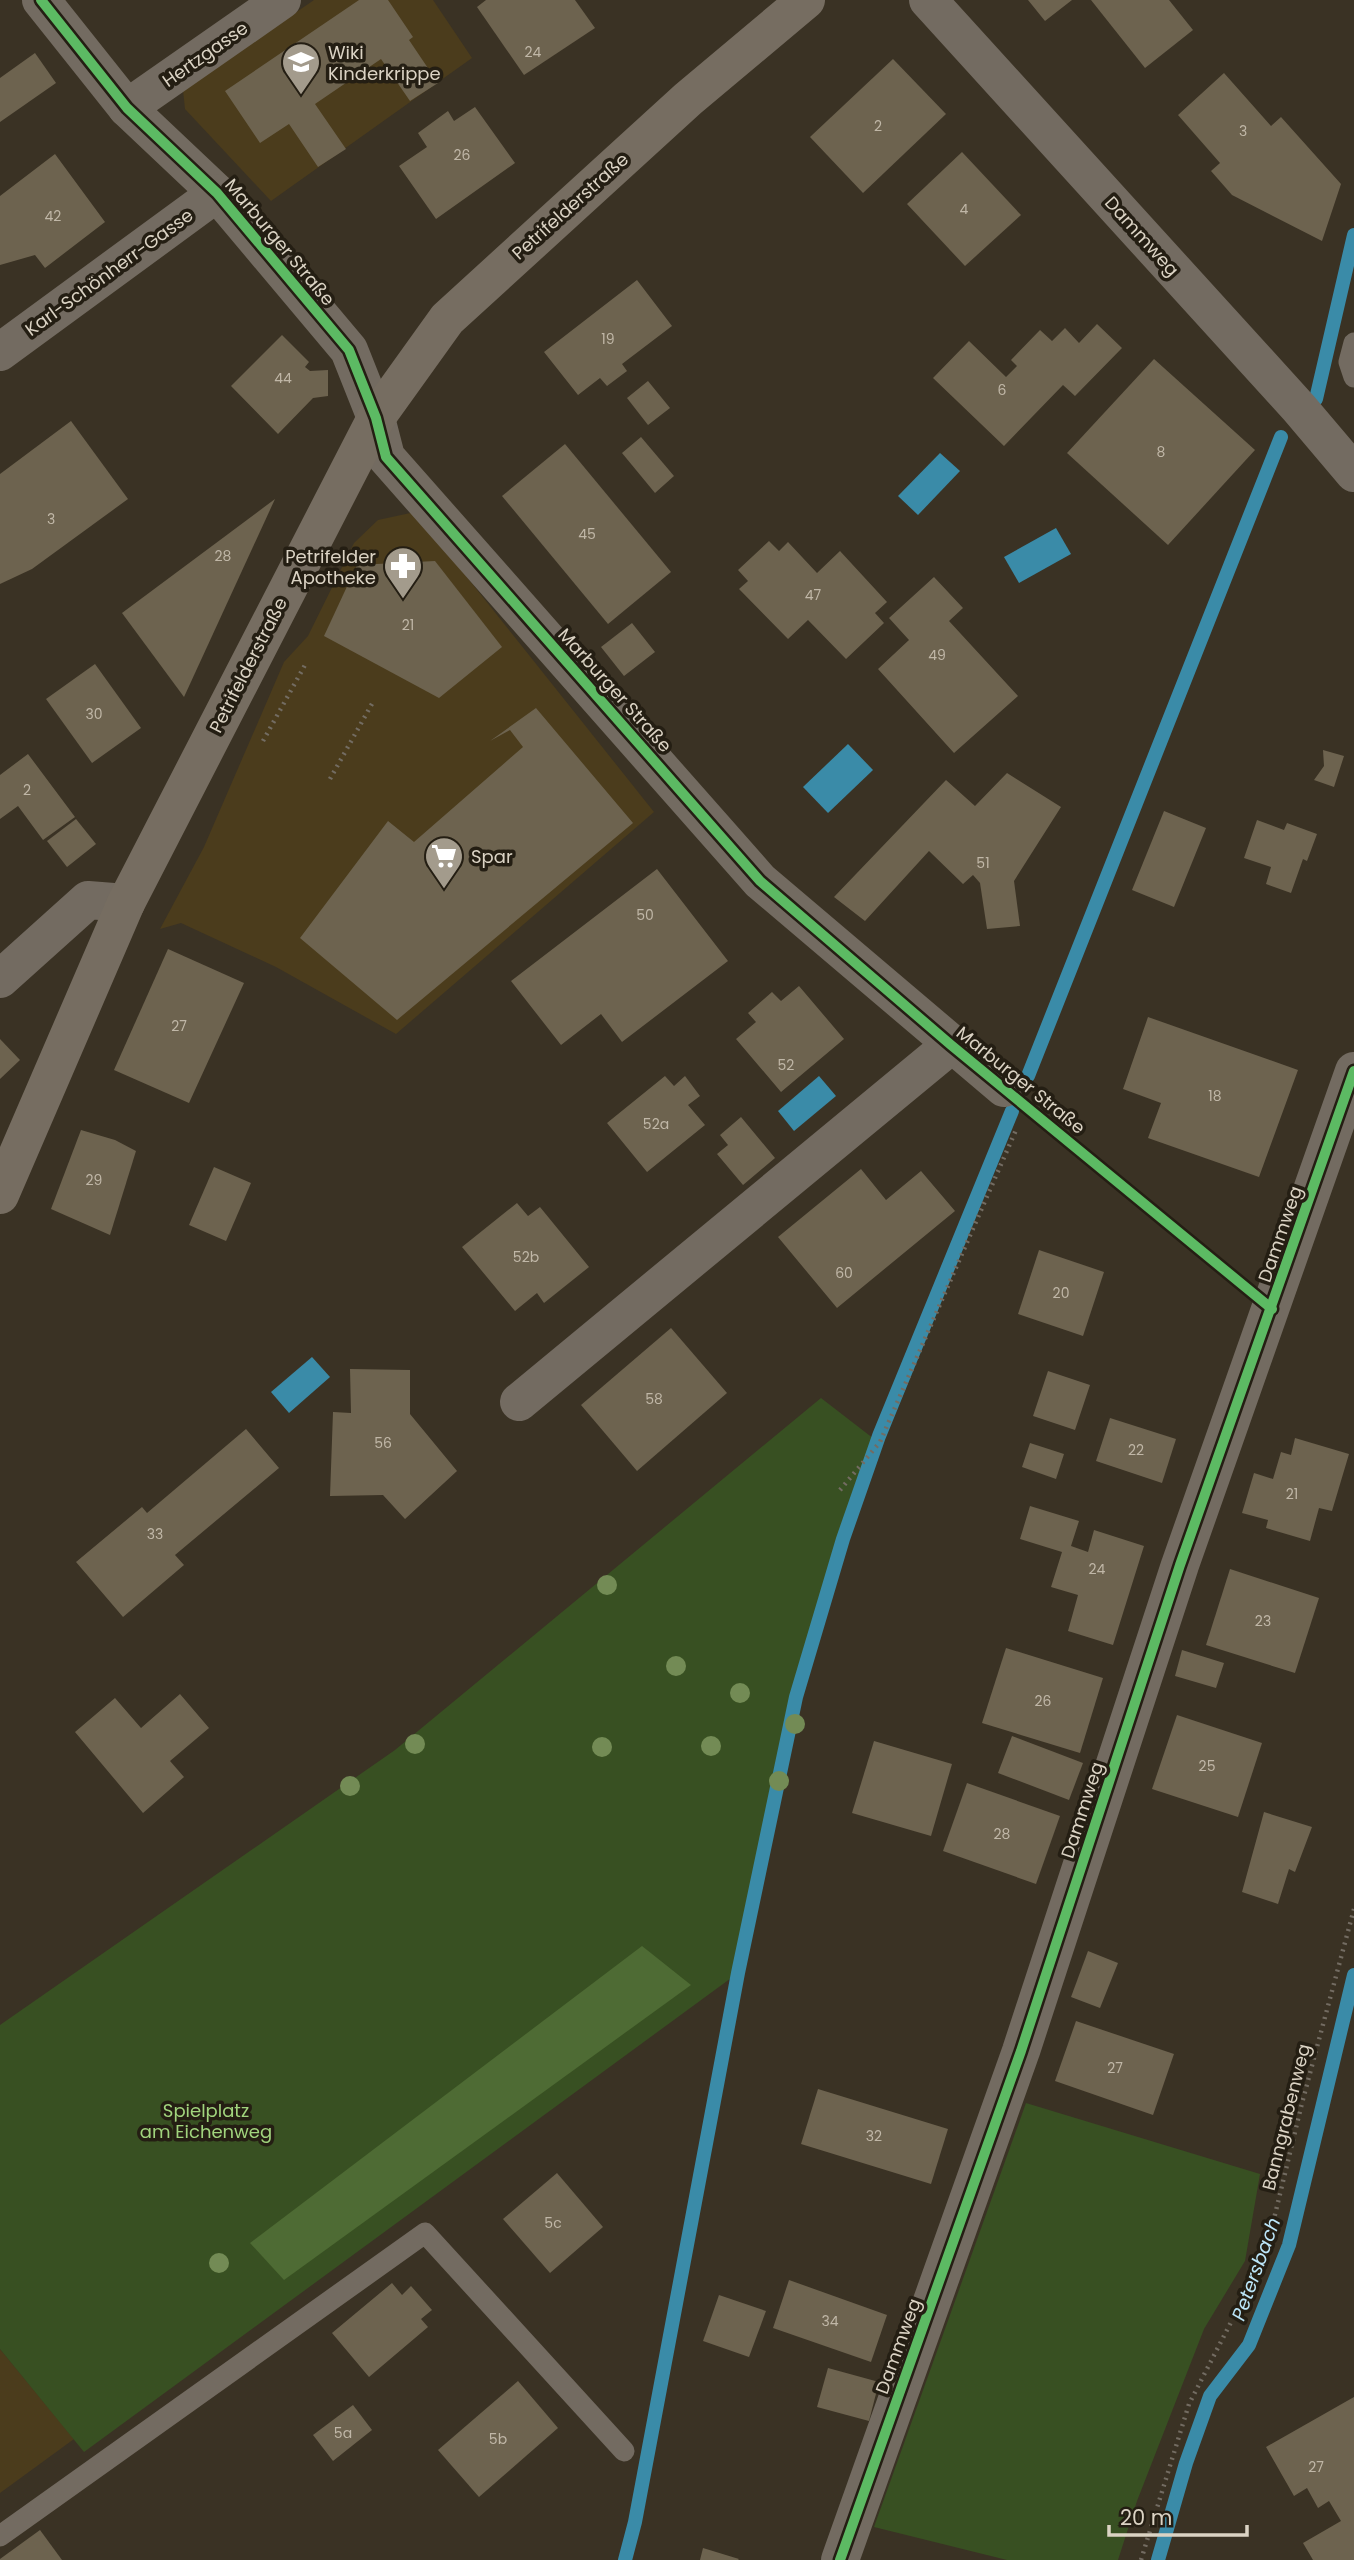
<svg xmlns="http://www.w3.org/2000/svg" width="1354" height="2560" font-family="Poppins,sans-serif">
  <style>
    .built { fill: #4b3c1c }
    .green { fill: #385022 }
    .forest { fill: #4e6b34 }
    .water { fill: #3a8ba8 }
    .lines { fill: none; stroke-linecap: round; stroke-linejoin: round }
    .stream { stroke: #3a8ba8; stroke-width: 14 }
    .building { fill: #6d634f }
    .path { stroke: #736c62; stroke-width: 4.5; stroke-dasharray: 2 5; stroke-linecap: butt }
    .lane { stroke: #736b61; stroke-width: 21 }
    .street { stroke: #736b61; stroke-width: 38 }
    .secondary { stroke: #766d61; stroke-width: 38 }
    .cycleway-casing { stroke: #241e13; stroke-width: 15 }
    .cycleway { stroke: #5cba63; stroke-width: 10 }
    .tree { fill: #738b55 }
    .labels { text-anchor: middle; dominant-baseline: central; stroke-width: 7; stroke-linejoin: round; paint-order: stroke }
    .number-label { font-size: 14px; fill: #c0b7a7 }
    .poi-label { font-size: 18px; fill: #dbd3c4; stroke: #241e13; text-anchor: start }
    .street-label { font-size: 18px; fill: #dbd3c4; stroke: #241e13 }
    .park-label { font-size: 18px; fill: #a1d47d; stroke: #241e13 }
    .water-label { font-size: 19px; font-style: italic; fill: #bce6f9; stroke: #241e13 }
  </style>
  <rect width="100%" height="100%" fill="#3a3224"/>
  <g class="built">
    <polygon points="314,0 433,0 472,58 271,201 185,109 183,90"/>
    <polygon points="415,512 654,812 396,1034 276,967 181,923 160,929 204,847 284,662 308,636 354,543 378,520"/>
    <polygon points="0,2349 74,2439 0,2493"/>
  </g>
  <g class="green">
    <polygon points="821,1398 878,1442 843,1539 796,1697 738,1973 84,2452 0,2349 0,2025 395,1750"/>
    <polygon points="1026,2103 1260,2174 1245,2261 1204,2329 1137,2501 1118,2560 1007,2560 874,2527"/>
  </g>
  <polygon class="forest" points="642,1946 691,1985 284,2280 250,2243"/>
  <g class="water">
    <polygon points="940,453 960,471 918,515 898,496"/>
    <polygon points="1056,528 1071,554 1019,583 1004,557"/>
    <polygon points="848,744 873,770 828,813 803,787"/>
    <polygon points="819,1076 836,1096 794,1131 778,1111"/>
    <polygon points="312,1357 330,1377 289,1413 271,1392"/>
  </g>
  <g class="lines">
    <g class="stream">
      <polyline points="1316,399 1354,235"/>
      <polyline points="1028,1076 1281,437"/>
      <polyline points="625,2560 635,2522 738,1973 796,1697 843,1539 879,1436 1012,1111"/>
      <polyline points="1158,2560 1186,2463 1210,2396 1249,2345 1289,2245 1354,1975"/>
    </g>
  </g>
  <g class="building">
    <polygon points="359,0 388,0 413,37 409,40 438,83 410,101 381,59 315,104 346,149 318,167 289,124 260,143 225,91"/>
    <polygon points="486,0 575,0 595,28 524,75 477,7"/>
    <polygon points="1028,0 1072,0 1045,21"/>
    <polygon points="1091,0 1169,0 1193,30 1145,68"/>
    <polygon points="35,53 56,83 0,122 0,78"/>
    <polygon points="893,59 946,114 863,193 810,137"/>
    <polygon points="1224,73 1271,126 1281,117 1341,184 1322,241 1232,195 1211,171 1220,163 1178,115"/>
    <polygon points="475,107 515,163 436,219 399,166 427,147 418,133 448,111 454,121"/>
    <polygon points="962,152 1021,215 965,266 907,204"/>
    <polygon points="55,154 105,222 45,268 35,255 0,265 0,196"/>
    <polygon points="637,280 672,326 622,364 627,371 607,386 600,378 578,395 544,352"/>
    <polygon points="1097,324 1122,348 1075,396 1063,385 1004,446 933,378 969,341 1006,377 1017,366 1011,360 1040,330 1052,341 1065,328 1079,343"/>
    <polygon points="282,335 309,362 305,367 310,371 328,370 328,396 313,398 278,434 231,386"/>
    <polygon points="1154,359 1255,450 1168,545 1067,453"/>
    <polygon points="648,381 670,408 648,425 627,398"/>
    <polygon points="71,421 128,499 32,569 0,584 0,474"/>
    <polygon points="641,437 674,476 655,493 622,453"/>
    <polygon points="565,444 671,572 608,624 502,496"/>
    <polygon points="275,499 184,697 122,613"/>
    <polygon points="769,541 779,551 788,542 817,573 840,551 887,602 875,613 884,623 846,659 808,620 788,639 739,589 748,581 738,570"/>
    <polygon points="435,561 502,647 439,698 324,636 357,565"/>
    <polygon points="934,577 963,608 949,621 1018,696 954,753 878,669 909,640 889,618"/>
    <polygon points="632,623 655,652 624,676 601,647"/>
    <polygon points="95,664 141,728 92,763 46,699"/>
    <polygon points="536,708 633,823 397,1020 300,938 388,821 414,842 523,747 510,730 490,741"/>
    <polygon points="1323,750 1344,756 1334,787 1314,780 1324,766"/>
    <polygon points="28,754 75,817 43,840 18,806 0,819 0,775"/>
    <polygon points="1007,773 1061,807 1014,881 1020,926 987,929 980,883 973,875 963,884 929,851 865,921 834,897 946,780 975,806"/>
    <polygon points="1164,811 1206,828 1174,907 1132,890"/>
    <polygon points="76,819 96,844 67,867 47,841"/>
    <polygon points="1257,820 1284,830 1287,823 1317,834 1307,861 1303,859 1291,893 1266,884 1271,867 1244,858"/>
    <polygon points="657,869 728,961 622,1042 601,1014 561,1045 511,981"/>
    <polygon points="168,949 244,983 189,1103 114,1070"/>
    <polygon points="799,986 844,1039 781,1092 736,1039 756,1022 748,1013 772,992 781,1001"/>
    <polygon points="1148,1017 1298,1070 1259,1177 1148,1138 1161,1103 1123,1089"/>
    <polygon points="0,1039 20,1060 0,1079"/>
    <polygon points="665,1076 674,1086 685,1076 700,1096 688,1105 705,1125 647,1172 607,1123"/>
    <polygon points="741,1117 775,1158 743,1185 717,1154 728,1145 720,1135"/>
    <polygon points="81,1130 115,1140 136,1151 110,1235 51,1209"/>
    <polygon points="214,1167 251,1183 226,1241 189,1225"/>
    <polygon points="861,1169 886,1200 921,1171 955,1211 837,1308 778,1237"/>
    <polygon points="517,1203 528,1216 540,1207 589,1267 544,1303 537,1293 515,1311 462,1247"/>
    <polygon points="1039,1250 1104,1272 1083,1336 1018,1314"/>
    <polygon points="671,1328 727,1393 637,1471 581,1405"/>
    <polygon points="350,1369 410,1370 410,1414 457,1471 405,1519 383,1495 330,1496 333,1412 351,1413"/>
    <polygon points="1048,1371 1090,1385 1075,1430 1033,1416"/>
    <polygon points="1110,1418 1176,1439 1162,1483 1096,1461"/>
    <polygon points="246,1429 279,1468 175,1555 184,1565 123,1617 76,1562 142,1507 147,1513"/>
    <polygon points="1295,1438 1349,1454 1332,1511 1319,1508 1310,1541 1266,1528 1268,1520 1242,1513 1254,1473 1273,1479 1281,1452 1291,1455"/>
    <polygon points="1030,1443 1064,1454 1056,1479 1022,1467"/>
    <polygon points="1030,1506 1079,1521 1071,1546 1088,1552 1094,1530 1144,1546 1113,1645 1068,1631 1078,1595 1051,1587 1062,1552 1020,1539"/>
    <polygon points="1230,1569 1319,1598 1295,1673 1206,1645"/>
    <polygon points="1006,1648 1103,1678 1080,1753 982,1723"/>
    <polygon points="1182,1650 1224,1663 1216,1688 1175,1676"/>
    <polygon points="180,1694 209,1728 170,1761 184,1777 143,1813 75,1732 115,1698 141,1728"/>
    <polygon points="1177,1715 1262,1743 1238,1817 1152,1789"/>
    <polygon points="1012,1736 1083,1763 1069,1800 998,1773"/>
    <polygon points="874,1741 952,1764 931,1836 852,1813"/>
    <polygon points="967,1783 1060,1816 1036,1884 943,1851"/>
    <polygon points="1264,1812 1312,1827 1295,1872 1289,1869 1278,1904 1242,1892"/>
    <polygon points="1088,1951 1118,1963 1100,2008 1071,1997"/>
    <polygon points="1076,2021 1174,2054 1153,2115 1055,2081"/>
    <polygon points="818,2089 948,2129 931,2184 801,2144"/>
    <polygon points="557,2173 603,2227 550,2273 503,2219"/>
    <polygon points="789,2280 887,2315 871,2362 773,2328"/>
    <polygon points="392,2283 402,2295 411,2286 432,2310 421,2319 428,2327 369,2377 332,2333"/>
    <polygon points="719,2295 766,2311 749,2357 703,2341"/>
    <polygon points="828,2368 879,2382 869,2421 817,2407"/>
    <polygon points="518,2381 558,2428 479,2497 438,2450"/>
    <polygon points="1354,2397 1354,2560 1313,2560 1303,2543 1341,2521 1329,2501 1318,2508 1307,2488 1294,2496 1266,2447"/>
    <polygon points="353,2405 372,2430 333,2461 313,2435"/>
    <polygon points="40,2530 62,2560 0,2560 0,2559"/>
    <polygon points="703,2548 739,2559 738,2560 700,2560"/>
  </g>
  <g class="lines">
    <g class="path">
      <polyline points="263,741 305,665"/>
      <polyline points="330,779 373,702"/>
      <polyline points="840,1490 880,1442 1016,1130"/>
      <polyline points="1141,2560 1189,2404 1265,2256 1302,2103 1354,1909"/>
    </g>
    <g class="lane">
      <polyline points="1354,343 1349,362 1354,377"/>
      <polyline points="0,2536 425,2233 624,2451"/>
    </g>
    <g class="street">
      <polyline points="41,0 127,108 217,193 349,350 376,418 386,457 760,881 1004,1088"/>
      <polyline points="928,0 1299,408 1354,473"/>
      <polyline points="127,108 282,0"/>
      <polyline points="0,352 217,193"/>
      <polyline points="0,979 88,900 126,903"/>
      <polyline points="519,1402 951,1045"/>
      <polyline points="840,2560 1021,2051 1180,1565 1354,1071"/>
    </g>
    <polyline class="secondary" points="0,1195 126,903 376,418 447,319 688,99 806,0"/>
    <defs>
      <g id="cycleway">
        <polyline points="41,0 127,108 217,193 349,350 376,418 386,457 760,881 951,1045 1272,1309"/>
        <polyline points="840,2560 1021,2051 1180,1565 1354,1071"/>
      </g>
    </defs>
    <use href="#cycleway" class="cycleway-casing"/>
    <use href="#cycleway" class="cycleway"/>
  </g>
  <g class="tree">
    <circle cx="607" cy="1585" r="10"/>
    <circle cx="676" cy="1666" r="10"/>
    <circle cx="740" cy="1693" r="10"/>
    <circle cx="795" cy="1724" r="10"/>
    <circle cx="415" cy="1744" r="10"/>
    <circle cx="711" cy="1746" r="10"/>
    <circle cx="602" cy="1747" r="10"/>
    <circle cx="779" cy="1781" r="10"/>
    <circle cx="350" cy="1786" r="10"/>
    <circle cx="219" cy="2263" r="10"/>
  </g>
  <defs>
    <symbol id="school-pin" viewBox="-11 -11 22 30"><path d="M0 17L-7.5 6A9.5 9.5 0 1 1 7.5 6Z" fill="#a39b8c" stroke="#241e13"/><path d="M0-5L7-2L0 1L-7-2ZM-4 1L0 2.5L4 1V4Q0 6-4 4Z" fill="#fff"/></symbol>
    <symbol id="pharmacy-pin" viewBox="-11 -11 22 30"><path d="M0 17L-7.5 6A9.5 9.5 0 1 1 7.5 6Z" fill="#a39b8c" stroke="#241e13"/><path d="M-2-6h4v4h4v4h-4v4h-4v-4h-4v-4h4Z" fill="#fff"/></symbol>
    <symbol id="supermarket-pin" viewBox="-11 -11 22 30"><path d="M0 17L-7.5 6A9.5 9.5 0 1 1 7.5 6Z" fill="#a39b8c" stroke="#241e13"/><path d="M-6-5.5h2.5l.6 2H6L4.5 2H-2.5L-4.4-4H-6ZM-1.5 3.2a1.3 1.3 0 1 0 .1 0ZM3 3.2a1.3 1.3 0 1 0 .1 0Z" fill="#fff"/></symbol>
  </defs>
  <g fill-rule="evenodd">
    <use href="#school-pin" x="279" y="40" width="44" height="60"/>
    <use href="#pharmacy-pin" x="381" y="544" width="44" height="60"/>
    <use href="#supermarket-pin" x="422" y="834" width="44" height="60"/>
  </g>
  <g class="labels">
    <g class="number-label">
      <text x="533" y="52">24</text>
      <text x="878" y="126">2</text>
      <text x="1243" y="131">3</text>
      <text x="462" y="155">26</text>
      <text x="964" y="209">4</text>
      <text x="53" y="216">42</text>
      <text x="608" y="339">19</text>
      <text x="283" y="378">44</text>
      <text x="1002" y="390">6</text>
      <text x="1161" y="452">8</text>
      <text x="51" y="519">3</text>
      <text x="587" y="534">45</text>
      <text x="223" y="556">28</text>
      <text x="813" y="595">47</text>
      <text x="408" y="625">21</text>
      <text x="937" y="655">49</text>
      <text x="94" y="714">30</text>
      <text x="27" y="790">2</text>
      <text x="983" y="863">51</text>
      <text x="645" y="915">50</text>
      <text x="179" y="1026">27</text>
      <text x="786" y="1065">52</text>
      <text x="1215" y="1096">18</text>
      <text x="656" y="1124">52a</text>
      <text x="94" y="1180">29</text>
      <text x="526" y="1257">52b</text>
      <text x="844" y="1273">60</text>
      <text x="1061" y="1293">20</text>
      <text x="654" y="1399">58</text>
      <text x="383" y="1443">56</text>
      <text x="1136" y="1450">22</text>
      <text x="1292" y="1494">21</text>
      <text x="155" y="1534">33</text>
      <text x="1097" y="1569">24</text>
      <text x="1263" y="1621">23</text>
      <text x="1043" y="1701">26</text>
      <text x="1207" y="1766">25</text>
      <text x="1002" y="1834">28</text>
      <text x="1115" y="2068">27</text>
      <text x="874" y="2136">32</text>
      <text x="553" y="2223">5c</text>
      <text x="830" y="2321">34</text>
      <text x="343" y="2433">5a</text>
      <text x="498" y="2439">5b</text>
      <text x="1316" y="2467">27</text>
    </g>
    <g class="poi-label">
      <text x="328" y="52">Wiki<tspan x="328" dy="21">Kinderkrippe</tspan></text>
      <text x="376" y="556" text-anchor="end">Petrifelder<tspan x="376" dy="21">Apotheke</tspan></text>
      <text x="471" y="856">Spar</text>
    </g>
    <g class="street-label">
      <text transform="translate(205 54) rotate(-35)">Hertzgasse</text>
      <text transform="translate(570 206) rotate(-42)">Petrifelderstraße</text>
      <text transform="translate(1142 236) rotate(48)">Dammweg</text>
      <text transform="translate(280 242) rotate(50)">Marburger Straße</text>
      <text transform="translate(109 272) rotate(-36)">Karl-Schönherr-Gasse</text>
      <text transform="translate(248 665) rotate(-63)">Petrifelderstraße</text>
      <text transform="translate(615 690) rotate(48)">Marburger Straße</text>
      <text transform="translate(1021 1080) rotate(39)">Marburger Straße</text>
      <text transform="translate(1280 1234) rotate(-71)">Dammweg</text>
      <text transform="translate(1082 1810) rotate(-72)">Dammweg</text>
      <text transform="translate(1286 2117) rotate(-76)">Banngrabenweg</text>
      <text transform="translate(898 2346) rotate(-70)">Dammweg</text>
    </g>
    <g class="park-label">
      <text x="206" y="2110">Spielplatz<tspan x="206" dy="21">am Eichenweg</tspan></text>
    </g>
    <g class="water-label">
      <text transform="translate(1256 2269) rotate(-70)">Petersbach</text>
    </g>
  </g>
  <path d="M1109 2525v10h138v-10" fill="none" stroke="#dbd3c4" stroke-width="3.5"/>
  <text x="1120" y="2525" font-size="21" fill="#dbd3c4" stroke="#241e13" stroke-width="5" paint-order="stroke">20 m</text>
</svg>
